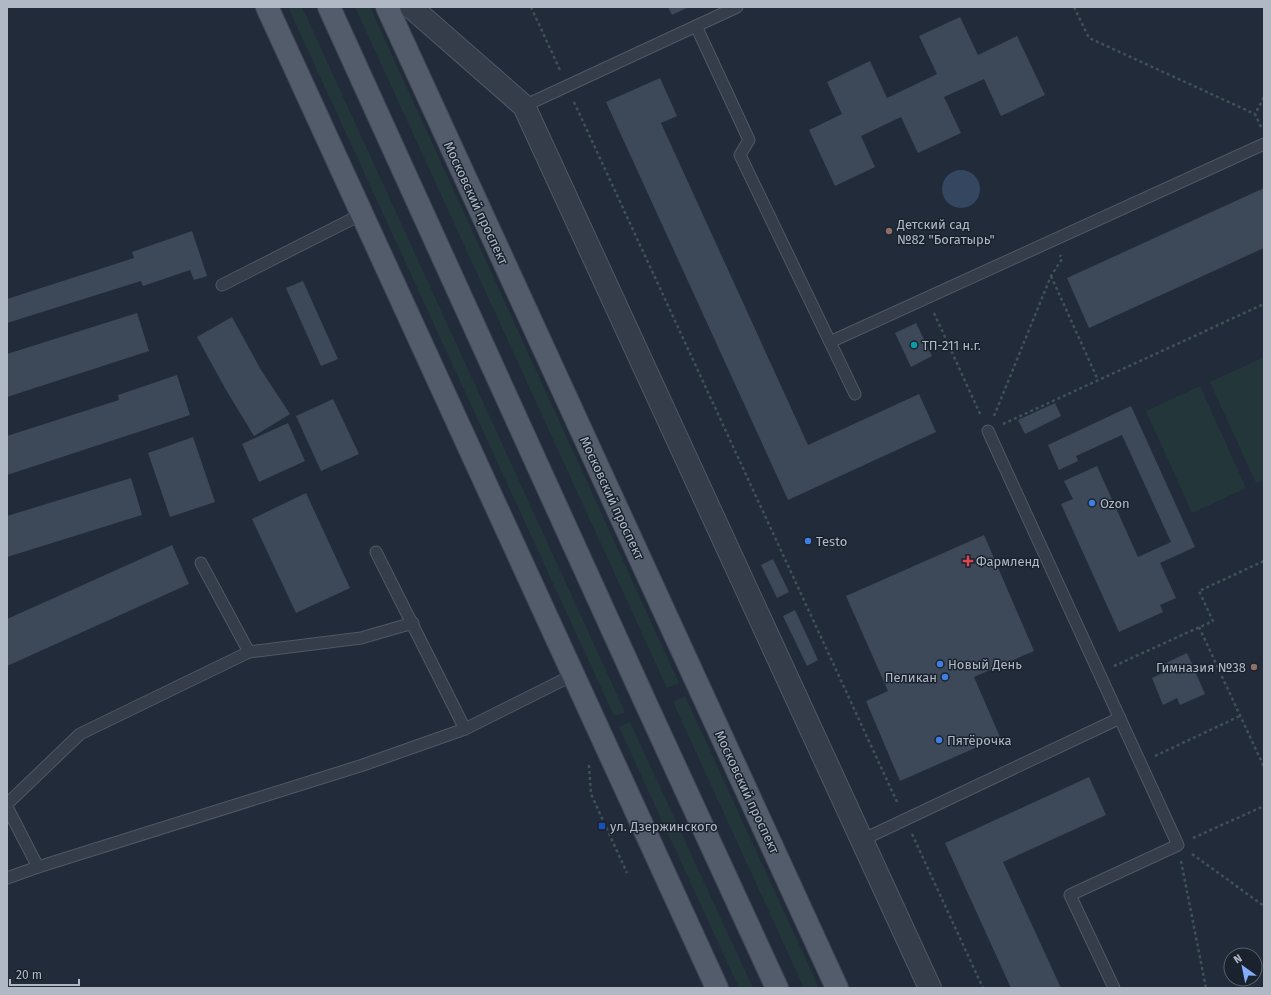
<svg xmlns="http://www.w3.org/2000/svg" width="1271" height="995" font-family="'Fira Sans',sans-serif">
  <style>
    .green { fill: #23373b }
    .water { fill: #354661 }
    .building { fill: #3d4959 }
    .lines { fill: none; stroke-linecap: round; stroke-linejoin: round }
    .lane-casing { stroke: #505865; stroke-width: 13 }
    .street-casing { stroke: #505865; stroke-width: 24 }
    .primary-casing { stroke: #3e4653; stroke-width: 24 }
    .path { stroke: #3e5355; stroke-width: 2.5; stroke-dasharray: 3 3; stroke-linecap: butt }
    .lane { stroke: #353d4a; stroke-width: 11 }
    .street { stroke: #353d4a; stroke-width: 22 }
    .primary { stroke: #535c6a; stroke-width: 22 }
    .education-dot { fill: #8d6e63; stroke: #1a222e; stroke-width: 1.5 }
    .culture-dot { fill: #0f9aa8; stroke: #1a222e; stroke-width: 1.5 }
    .shop-dot { fill: #3f7fe0; stroke: #1a222e; stroke-width: 1.5 }
    .health-dot { fill: #e0444e; stroke: #1a222e; stroke-width: 1.5 }
    .transit-dot { fill: #1a4fb4; stroke: #1a222e; stroke-width: 1.5 }
    .labels { text-anchor: middle; dominant-baseline: central; stroke-width: 3; stroke-linejoin: round; paint-order: stroke }
    .street-label { font-size: 13px; fill: #b0b8c6; stroke: #1a222e }
    .poi-label { font-size: 13px; fill: #b0b8c6; stroke: #1a222e; text-anchor: start }
  </style>
  <rect width="100%" height="100%" fill="#212b3a"/>
  <g class="green">
    <polygon points="288,7 302,7 625,712 614,716"/>
    <polygon points="355,7 370,7 679,683 667,688"/>
    <polygon points="1264,357 1264,480 1256,483 1210,382"/>
    <polygon points="1200,386 1246,488 1192,513 1146,411"/>
    <polygon points="685,696 819,988 804,988 673,702"/>
    <polygon points="630,722 753,988 739,988 619,727"/>
  </g>
  <circle class="water" cx="961" cy="189" r="19"/>
  <g class="building">
    <polygon points="668,7 689,7 672,15"/>
    <polygon points="960,17 978,55 1017,36 1045,95 1001,116 984,79 944,97 961,133 918,153 901,117 861,136 875,167 835,186 809,130 842,114 827,82 870,61 887,98 937,74 919,36"/>
    <polygon points="660,78 677,116 661,123 808,445 919,394 936,432 788,500 606,102"/>
    <polygon points="1264,188 1264,248 1089,328 1067,278"/>
    <polygon points="192,231 207,276 194,280 190,270 143,286 141,281 7,323 7,299 134,258 132,252"/>
    <polygon points="303,281 338,359 321,366 286,288"/>
    <polygon points="137,313 149,351 7,397 7,354"/>
    <polygon points="232,317 261,370 290,414 254,436 226,390 197,337"/>
    <polygon points="916,323 932,356 911,367 895,333"/>
    <polygon points="177,375 190,415 7,475 7,436 119,400 118,395"/>
    <polygon points="333,399 359,454 321,471 296,416"/>
    <polygon points="1055,403 1061,416 1025,434 1018,420"/>
    <polygon points="1131,406 1195,547 1160,563 1176,598 1160,605 1163,612 1119,632 1061,504 1073,499 1064,481 1097,466 1138,557 1171,542 1122,435 1076,456 1078,461 1059,470 1048,445"/>
    <polygon points="288,423 305,461 259,482 242,444"/>
    <polygon points="193,437 215,502 170,517 148,453"/>
    <polygon points="131,478 142,515 7,557 7,516"/>
    <polygon points="306,493 350,588 296,613 252,519"/>
    <polygon points="984,535 1034,651 974,677 1000,737 900,781 866,701 888,691 846,596"/>
    <polygon points="172,545 189,584 7,666 7,619"/>
    <polygon points="773,559 789,592 777,598 761,565"/>
    <polygon points="795,610 818,660 807,666 783,616"/>
    <polygon points="1187,653 1205,694 1180,705 1177,698 1163,705 1152,678 1169,670 1166,663"/>
    <polygon points="1089,777 1106,815 1003,862 1061,988 1011,988 945,843"/>
  </g>
  <g class="lines">
    <defs>
      <g id="lane">
        <polyline points="696,26 749,140 740,155 855,394"/>
        <polyline points="524,106 737,7"/>
        <polyline points="222,285 362,214"/>
        <polyline points="830,342 1264,144"/>
        <polyline points="988,431 1178,845 1070,895 1114,988"/>
        <polyline points="376,552 465,729"/>
        <polyline points="249,652 361,638 413,623"/>
        <polyline points="7,804 80,734 249,652 201,563"/>
        <polyline points="7,807 38,867"/>
        <polyline points="862,840 1120,718"/>
        <polyline points="7,878 38,867 363,765 465,729 573,675"/>
      </g>
      <polyline id="street" points="411,7 524,106 930,988"/>
      <g id="primary">
        <polyline points="267,7 717,988"/>
        <polyline points="329,7 648,708 777,988"/>
        <polyline points="387,7 837,988"/>
      </g>
    </defs>
    <use href="#lane" class="lane-casing"/>
    <use href="#street" class="street-casing"/>
    <use href="#primary" class="primary-casing"/>
    <g class="path">
      <polyline points="531,7 560,70"/>
      <polyline points="1074,7 1089,38 1255,114"/>
      <polyline points="574,102 898,804"/>
      <polyline points="1261,127 1255,114 1264,97"/>
      <polyline points="1051,276 1098,380"/>
      <polyline points="934,313 981,416"/>
      <polyline points="994,416 1051,276 1062,259 1060,255"/>
      <polyline points="1003,424 1264,304"/>
      <polyline points="1199,627 1264,767"/>
      <polyline points="1114,666 1213,621 1199,591 1264,561"/>
      <polyline points="1155,756 1240,716"/>
      <polyline points="589,765 591,794 627,873"/>
      <polyline points="912,834 983,988"/>
      <polyline points="1193,838 1264,806"/>
      <polyline points="1192,854 1264,906"/>
      <polyline points="1181,861 1206,988"/>
    </g>
    <use href="#lane" class="lane"/>
    <use href="#street" class="street"/>
    <use href="#primary" class="primary"/>
  </g>
  <g class="education-dot">
    <circle cx="889" cy="231" r="4"/>
    <circle cx="1254" cy="667" r="4"/>
  </g>
  <circle class="culture-dot" cx="914" cy="345" r="4"/>
  <g class="shop-dot">
    <circle cx="1092" cy="503" r="4"/>
    <circle cx="808" cy="541" r="4"/>
    <circle cx="940" cy="664" r="4"/>
    <circle cx="945" cy="677" r="4"/>
    <circle cx="939" cy="740" r="4"/>
  </g>
  <path class="health-dot" d="M966 555h4v4h4v4h-4v4h-4v-4h-4v-4h4z"/>
  <rect class="transit-dot" x="598" y="822" width="8" height="8" rx="2"/>
  <g class="labels">
    <g class="street-label">
      <text transform="translate(476 203) rotate(65)">Московский проспект</text>
      <text transform="translate(612 498) rotate(65)">Московский проспект</text>
      <text transform="translate(747 792) rotate(65)">Московский проспект</text>
    </g>
    <g class="poi-label">
      <text x="897" y="224">Детский сад<tspan x="897" dy="15">№82 "Богатырь"</tspan></text>
      <text x="922" y="345">ТП-211 н.г.</text>
      <text x="1100" y="503">Ozon</text>
      <text x="816" y="541">Testo</text>
      <text x="976" y="561">Фармленд</text>
      <text x="948" y="664">Новый День</text>
      <text x="1246" y="667" text-anchor="end">Гимназия №38</text>
      <text x="937" y="677" text-anchor="end">Пеликан</text>
      <text x="947" y="740">Пятёрочка</text>
      <text x="610" y="826">ул. Дзержинского</text>
    </g>
  </g>
  <rect width="1271" height="995" fill="none" stroke="#b0b8c6" stroke-width="16"/>
  <g transform="translate(1243 967) rotate(327)"><circle r="19" fill="#1a222e" stroke="#565e6b"/>
  <path d="M0-3L7 15L0 10L-7 15Z" fill="#82adf9"/>
  <text y="-6" font-size="11" font-weight="bold" text-anchor="middle" fill="#b0b8c6">N</text>
  </g>
  <path d="M10 979v6h69v-6" fill="none" stroke="#b0b8c6" stroke-width="2"/>
  <text x="16" y="979" font-size="12" fill="#b0b8c6" stroke="#1a222e" stroke-width="3" paint-order="stroke">20 m</text>
</svg>
